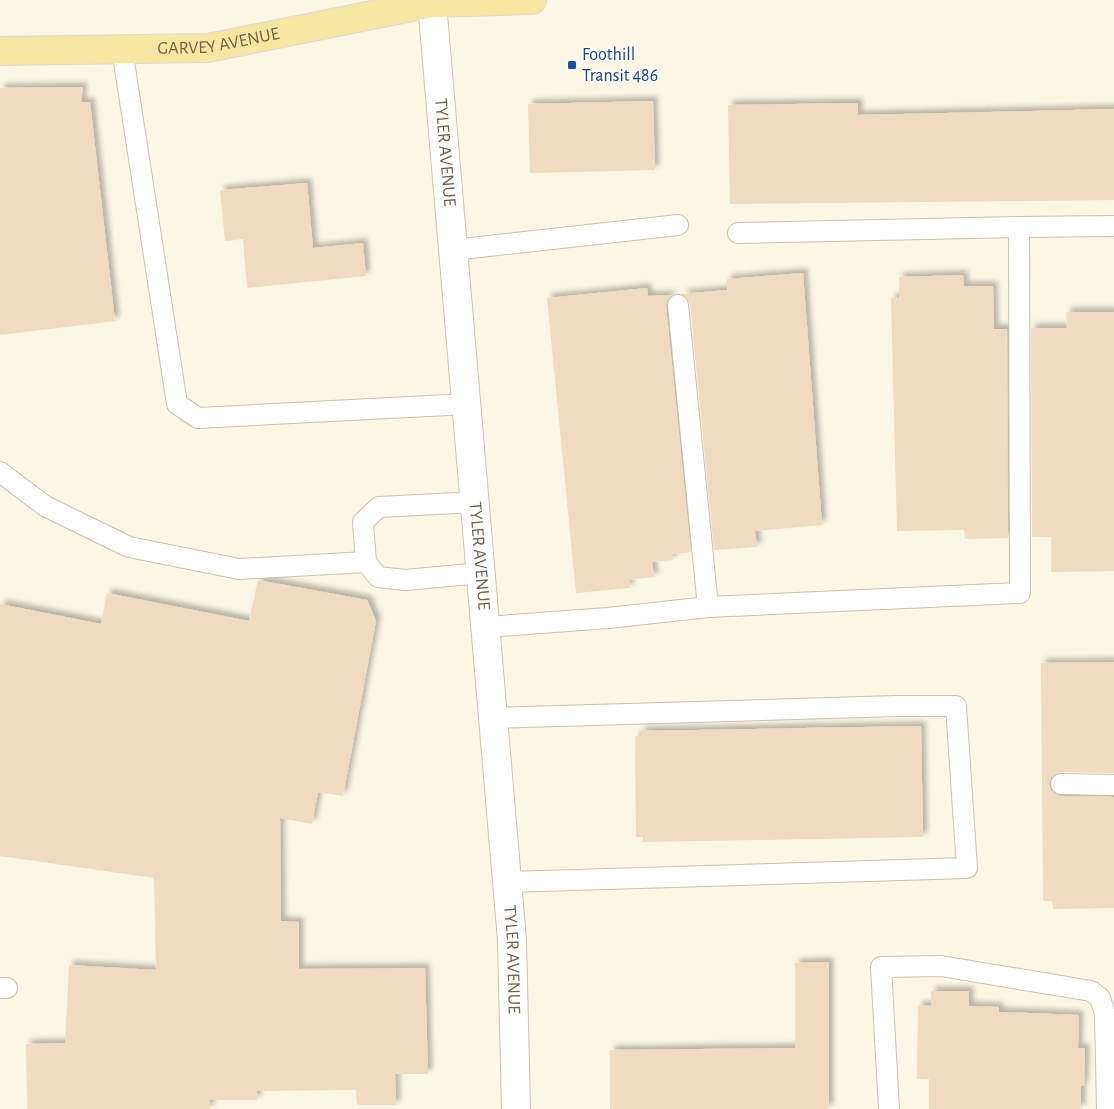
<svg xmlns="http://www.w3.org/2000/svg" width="1114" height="1109" font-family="'Alegreya Sans',sans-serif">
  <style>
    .building { fill: #efdbbf; filter: url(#shadow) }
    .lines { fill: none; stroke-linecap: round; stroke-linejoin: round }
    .service-casing { stroke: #ccc0ac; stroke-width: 22 }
    .secondary-casing { stroke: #cfc1aa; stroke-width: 30 }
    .primary-casing { stroke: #ddd9d4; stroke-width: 30 }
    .service { stroke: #fff; stroke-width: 20 }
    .secondary { stroke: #fff; stroke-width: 28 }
    .primary { stroke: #f6e6a2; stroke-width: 28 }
    .transit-dot { fill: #1a4fb4; stroke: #fefaeb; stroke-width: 2 }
    .labels { text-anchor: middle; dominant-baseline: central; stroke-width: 4; stroke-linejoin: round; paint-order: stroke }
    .street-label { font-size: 18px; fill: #72614c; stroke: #fefaeb }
    .transit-label { font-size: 18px; fill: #164399; stroke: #fefaeb; text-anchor: start }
  </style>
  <defs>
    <filter id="shadow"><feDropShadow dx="4.5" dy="-4.5" stdDeviation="2.5" flood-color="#0004"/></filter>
  </defs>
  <rect width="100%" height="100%" fill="#fbf7e5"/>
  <g class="building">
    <polygon points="83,87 81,102 90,102 115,321 0,335 0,88"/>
    <polygon points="653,101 655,170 530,173 528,104"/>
    <polygon points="858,103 858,115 1114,109 1114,200 730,204 728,105"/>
    <polygon points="307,183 313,248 363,243 366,276 247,288 243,239 225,241 220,190"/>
    <polygon points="803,273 822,525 755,531 757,547 714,550 690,304 687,298 681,294 727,290 727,279"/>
    <polygon points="963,275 964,286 993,286 994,329 1007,329 1008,538 965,539 964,530 897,531 891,298 899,298 899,277"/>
    <polygon points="647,288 648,296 673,295 667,300 666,306 691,552 673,554 673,560 652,562 654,577 629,580 630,588 576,593 547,298"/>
    <polygon points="1066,312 1114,312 1114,571 1051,572 1051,537 1032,537 1031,328 1067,328"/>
    <polygon points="258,580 367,600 376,621 343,796 318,792 312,824 280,818 281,921 299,922 299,969 425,968 428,1074 395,1074 396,1105 357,1105 356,1090 257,1091 257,1100 210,1100 210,1109 27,1109 26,1044 65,1043 69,965 156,970 154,878 0,856 0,604 101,624 107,593 249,621"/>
    <polygon points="1114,662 1114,773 1061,772 1051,777 1049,784 1051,790 1060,796 1114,797 1114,908 1053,909 1052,901 1043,901 1041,663"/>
    <polygon points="921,726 923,837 643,842 643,837 636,837 635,736 641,736 641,731"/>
    <polygon points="829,962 829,1109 610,1109 610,1050 795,1048 795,963"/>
    <polygon points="931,991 969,991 969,1006 999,1007 999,1012 1079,1015 1078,1048 1085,1048 1084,1086 1081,1086 1081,1109 929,1109 929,1079 917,1079 918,1005 931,1006"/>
  </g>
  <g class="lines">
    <defs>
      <g id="service">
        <polyline points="122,49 177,404 198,418 467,404"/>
        <polyline points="738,233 1019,227"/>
        <polyline points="453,250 678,225"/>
        <polyline points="678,305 708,607"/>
        <polyline points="0,472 45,506 129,547 239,569 366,562"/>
        <polyline points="475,502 379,507 363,522 366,562 378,577 405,580 482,573"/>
        <polyline points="486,627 608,618 708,607 1020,593 1019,227 1114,226"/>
        <polyline points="494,718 897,706 956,706 967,868 507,882"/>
        <polyline points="1061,784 1114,785"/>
        <polyline points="0,988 7,988"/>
        <polyline points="889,1109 881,967 941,966 1091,991 1100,998 1105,1014 1107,1109"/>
      </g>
      <g id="secondary">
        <path id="s1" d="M432,3L512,940L516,1109"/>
      </g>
      <g id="primary">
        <polyline points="414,1 432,3 532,0"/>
        <path id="s2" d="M0,51L208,48L432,3"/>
      </g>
    </defs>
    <use href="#service" class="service-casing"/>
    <use href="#secondary" class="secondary-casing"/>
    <use href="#primary" class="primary-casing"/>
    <use href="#service" class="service"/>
    <use href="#secondary" class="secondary"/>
    <use href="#primary" class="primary"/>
  </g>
  <rect class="transit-dot" x="567" y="60" width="10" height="10" rx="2.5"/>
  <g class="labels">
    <g class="street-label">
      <text stroke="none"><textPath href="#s2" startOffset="219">GARVEY AVENUE</textPath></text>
      <text stroke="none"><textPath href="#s1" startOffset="150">TYLER AVENUE</textPath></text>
      <text stroke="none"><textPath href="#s1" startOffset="555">TYLER AVENUE</textPath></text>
      <text stroke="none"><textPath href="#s1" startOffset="960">TYLER AVENUE</textPath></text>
    </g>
    <g class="transit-label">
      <text x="582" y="55">Foothill<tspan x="582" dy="21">Transit 486</tspan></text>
    </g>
  </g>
</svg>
